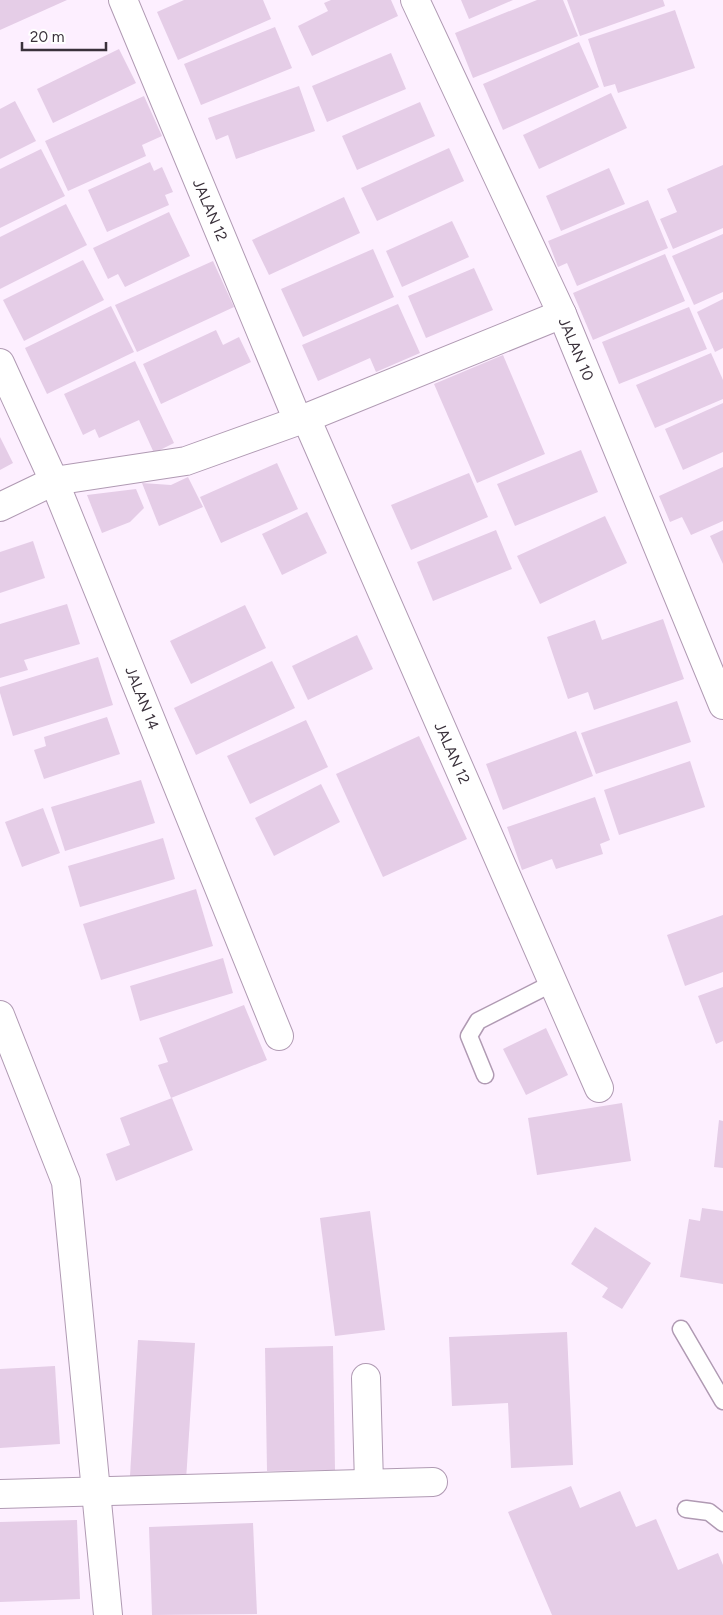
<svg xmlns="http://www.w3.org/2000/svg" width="723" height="1615" font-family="Figtree,sans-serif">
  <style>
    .building { fill: #e5cde7 }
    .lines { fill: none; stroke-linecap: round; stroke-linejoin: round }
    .lane-casing { stroke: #b09ab3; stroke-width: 19 }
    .street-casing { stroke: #b09ab3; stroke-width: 30 }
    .lane { stroke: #fff; stroke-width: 16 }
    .street { stroke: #fff; stroke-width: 28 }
    .labels { text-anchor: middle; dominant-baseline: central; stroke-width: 5; stroke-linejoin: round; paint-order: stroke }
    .street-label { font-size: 15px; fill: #3a313b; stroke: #fff }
  </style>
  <rect width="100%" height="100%" fill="#fdefff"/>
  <g class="building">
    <polygon points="0,0 67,0 0,30"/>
    <polygon points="184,0 263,0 271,19 178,60 157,12"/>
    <polygon points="331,0 391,0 398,16 312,56 298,26 328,11 324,3"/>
    <polygon points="461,0 513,0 469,19"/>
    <polygon points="537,0 563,0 578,36 473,78 455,33"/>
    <polygon points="567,0 663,0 665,6 580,36"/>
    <polygon points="675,10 695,68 618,93 615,84 604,87 588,39"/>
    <polygon points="275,27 292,68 201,105 184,64"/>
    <polygon points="579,42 599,87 503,130 483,84"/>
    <polygon points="119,49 136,83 53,123 37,89"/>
    <polygon points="391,53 406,89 327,122 312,86"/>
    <polygon points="299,86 315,131 236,159 228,135 216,140 208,118"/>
    <polygon points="611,93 627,128 539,169 523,135"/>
    <polygon points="144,96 162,136 142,145 146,156 68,191 45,141"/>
    <polygon points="15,101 36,141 0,159 0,109"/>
    <polygon points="420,102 435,136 357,170 342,136"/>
    <polygon points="449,148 464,181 377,221 361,188"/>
    <polygon points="41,149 65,196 0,228 0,169"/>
    <polygon points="150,162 154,171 162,167 173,192 165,195 169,205 107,232 88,190"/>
    <polygon points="723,165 723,228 673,249 660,219 677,212 667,189"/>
    <polygon points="609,168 625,204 561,231 546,196"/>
    <polygon points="344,197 360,233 269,275 252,240"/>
    <polygon points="648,200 668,248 577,286 567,263 558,267 548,241"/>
    <polygon points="66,204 87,245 0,289 0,237"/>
    <polygon points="169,212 190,256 125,287 118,274 108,279 93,248"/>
    <polygon points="452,221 469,257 402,287 386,251"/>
    <polygon points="723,234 723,292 694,305 672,256"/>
    <polygon points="373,249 394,297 303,337 281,289"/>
    <polygon points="665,254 685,301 593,340 573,293"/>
    <polygon points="83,260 104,300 24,341 3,300"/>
    <polygon points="213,261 234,307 137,352 115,305"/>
    <polygon points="474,268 493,310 426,338 408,296"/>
    <polygon points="723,299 723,348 715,352 697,312"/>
    <polygon points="398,304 420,353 376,372 370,358 318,381 302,345"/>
    <polygon points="111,306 134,352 47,394 25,348"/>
    <polygon points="689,307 707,349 619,384 602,342"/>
    <polygon points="216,330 223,345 239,337 251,362 161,404 143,364"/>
    <polygon points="711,353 723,380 723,399 655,428 636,385"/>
    <polygon points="503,355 545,454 477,483 434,384"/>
    <polygon points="135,361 174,443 154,453 139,420 99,438 95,429 83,435 64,394"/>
    <polygon points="723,403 723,452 683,470 665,429"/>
    <polygon points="0,437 13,463 0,470"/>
    <polygon points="581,450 598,492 515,526 497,484"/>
    <polygon points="277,463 298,509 221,543 200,497"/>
    <polygon points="723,467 723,521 691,535 682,517 670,522 659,496"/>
    <polygon points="469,473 488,517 411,550 391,505"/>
    <polygon points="188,477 203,507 159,526 142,483 171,485"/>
    <polygon points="136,489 144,508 130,522 102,533 87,495"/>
    <polygon points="307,512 327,553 282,575 262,534"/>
    <polygon points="605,516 627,563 540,604 517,556"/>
    <polygon points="496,530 512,569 433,601 417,562"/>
    <polygon points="723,530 723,564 710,536"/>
    <polygon points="33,541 45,578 0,593 0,552"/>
    <polygon points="67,604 80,644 24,660 28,670 0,678 0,624"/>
    <polygon points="245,605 266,648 191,684 170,641"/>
    <polygon points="663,619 684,679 594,710 588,692 568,699 547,637 595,620 602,640"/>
    <polygon points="357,635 373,669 308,700 292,666"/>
    <polygon points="98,657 113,705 13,736 0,693 0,687"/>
    <polygon points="272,661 295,708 196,755 174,708"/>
    <polygon points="677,701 691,742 596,774 581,733"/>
    <polygon points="107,717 120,754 44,779 34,750 46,746 44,737"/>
    <polygon points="306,720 328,767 250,804 227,756"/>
    <polygon points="576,731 593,776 503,810 486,764"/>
    <polygon points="419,736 467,839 383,877 336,774"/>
    <polygon points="690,761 705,807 619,835 604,790"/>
    <polygon points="141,780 155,823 65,851 51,807"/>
    <polygon points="321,784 340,822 274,856 255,818"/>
    <polygon points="595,797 610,840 600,844 603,854 556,869 552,859 522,870 507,827"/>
    <polygon points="43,808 60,853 22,867 5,822"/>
    <polygon points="163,838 175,879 80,907 68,866"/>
    <polygon points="196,889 213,946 101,980 83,924"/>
    <polygon points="723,915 723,972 685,986 667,935"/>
    <polygon points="223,958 233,993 140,1021 130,986"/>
    <polygon points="723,987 723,1041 716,1044 698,996"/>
    <polygon points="244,1005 267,1060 171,1098 158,1065 168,1062 159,1038"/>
    <polygon points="546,1028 568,1075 526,1095 503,1049"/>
    <polygon points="172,1098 193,1150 116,1181 106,1154 130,1145 120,1118"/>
    <polygon points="622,1103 631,1161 537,1175 528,1118"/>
    <polygon points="719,1120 723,1121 723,1168 714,1167"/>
    <polygon points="702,1208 723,1211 723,1284 680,1277 689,1219 700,1221"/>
    <polygon points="370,1211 385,1330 335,1336 320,1218"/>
    <polygon points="595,1227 651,1263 622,1309 602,1297 608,1288 571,1264"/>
    <polygon points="567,1332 573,1465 511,1468 508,1403 452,1406 449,1337"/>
    <polygon points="138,1340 195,1343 186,1480 130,1476"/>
    <polygon points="333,1346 335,1470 267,1471 265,1348"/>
    <polygon points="55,1366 60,1444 0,1448 0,1369"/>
    <polygon points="571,1486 580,1508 620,1491 636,1527 656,1519 678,1570 718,1553 723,1565 723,1615 552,1615 508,1512"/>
    <polygon points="77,1520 80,1599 0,1602 0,1522"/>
    <polygon points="253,1523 257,1614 152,1615 149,1527"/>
  </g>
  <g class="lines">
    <defs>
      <g id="lane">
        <polyline points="485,1075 469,1036 478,1021 553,983"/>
        <polyline points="681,1329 723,1401"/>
        <polyline points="686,1509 709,1512 723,1523"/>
      </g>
      <g id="street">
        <polyline points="123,0 298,421"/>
        <polyline points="415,0 562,314 723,705"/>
        <polyline points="0,363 54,481 279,1036"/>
        <polyline points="306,418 599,1088"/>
        <polyline points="0,507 54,481 186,461 306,418 562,314"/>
        <polyline points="0,1015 66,1182 108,1615"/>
        <polyline points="366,1378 369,1483"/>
        <polyline points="0,1494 433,1482"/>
      </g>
    </defs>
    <use href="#lane" class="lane-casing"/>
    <use href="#street" class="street-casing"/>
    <use href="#lane" class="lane"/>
    <use href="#street" class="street"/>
  </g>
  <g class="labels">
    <g class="street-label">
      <text transform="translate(210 210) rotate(67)">JALAN 12</text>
      <text transform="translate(576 349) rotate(67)">JALAN 10</text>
      <text transform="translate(142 698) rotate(68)">JALAN 14</text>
      <text transform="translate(452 753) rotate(66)">JALAN 12</text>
    </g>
  </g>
  <path d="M22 42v8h84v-8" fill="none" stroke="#3a313b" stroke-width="2.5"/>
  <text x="30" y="42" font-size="15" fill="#3a313b" stroke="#ffffff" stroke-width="4" paint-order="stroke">20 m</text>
</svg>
